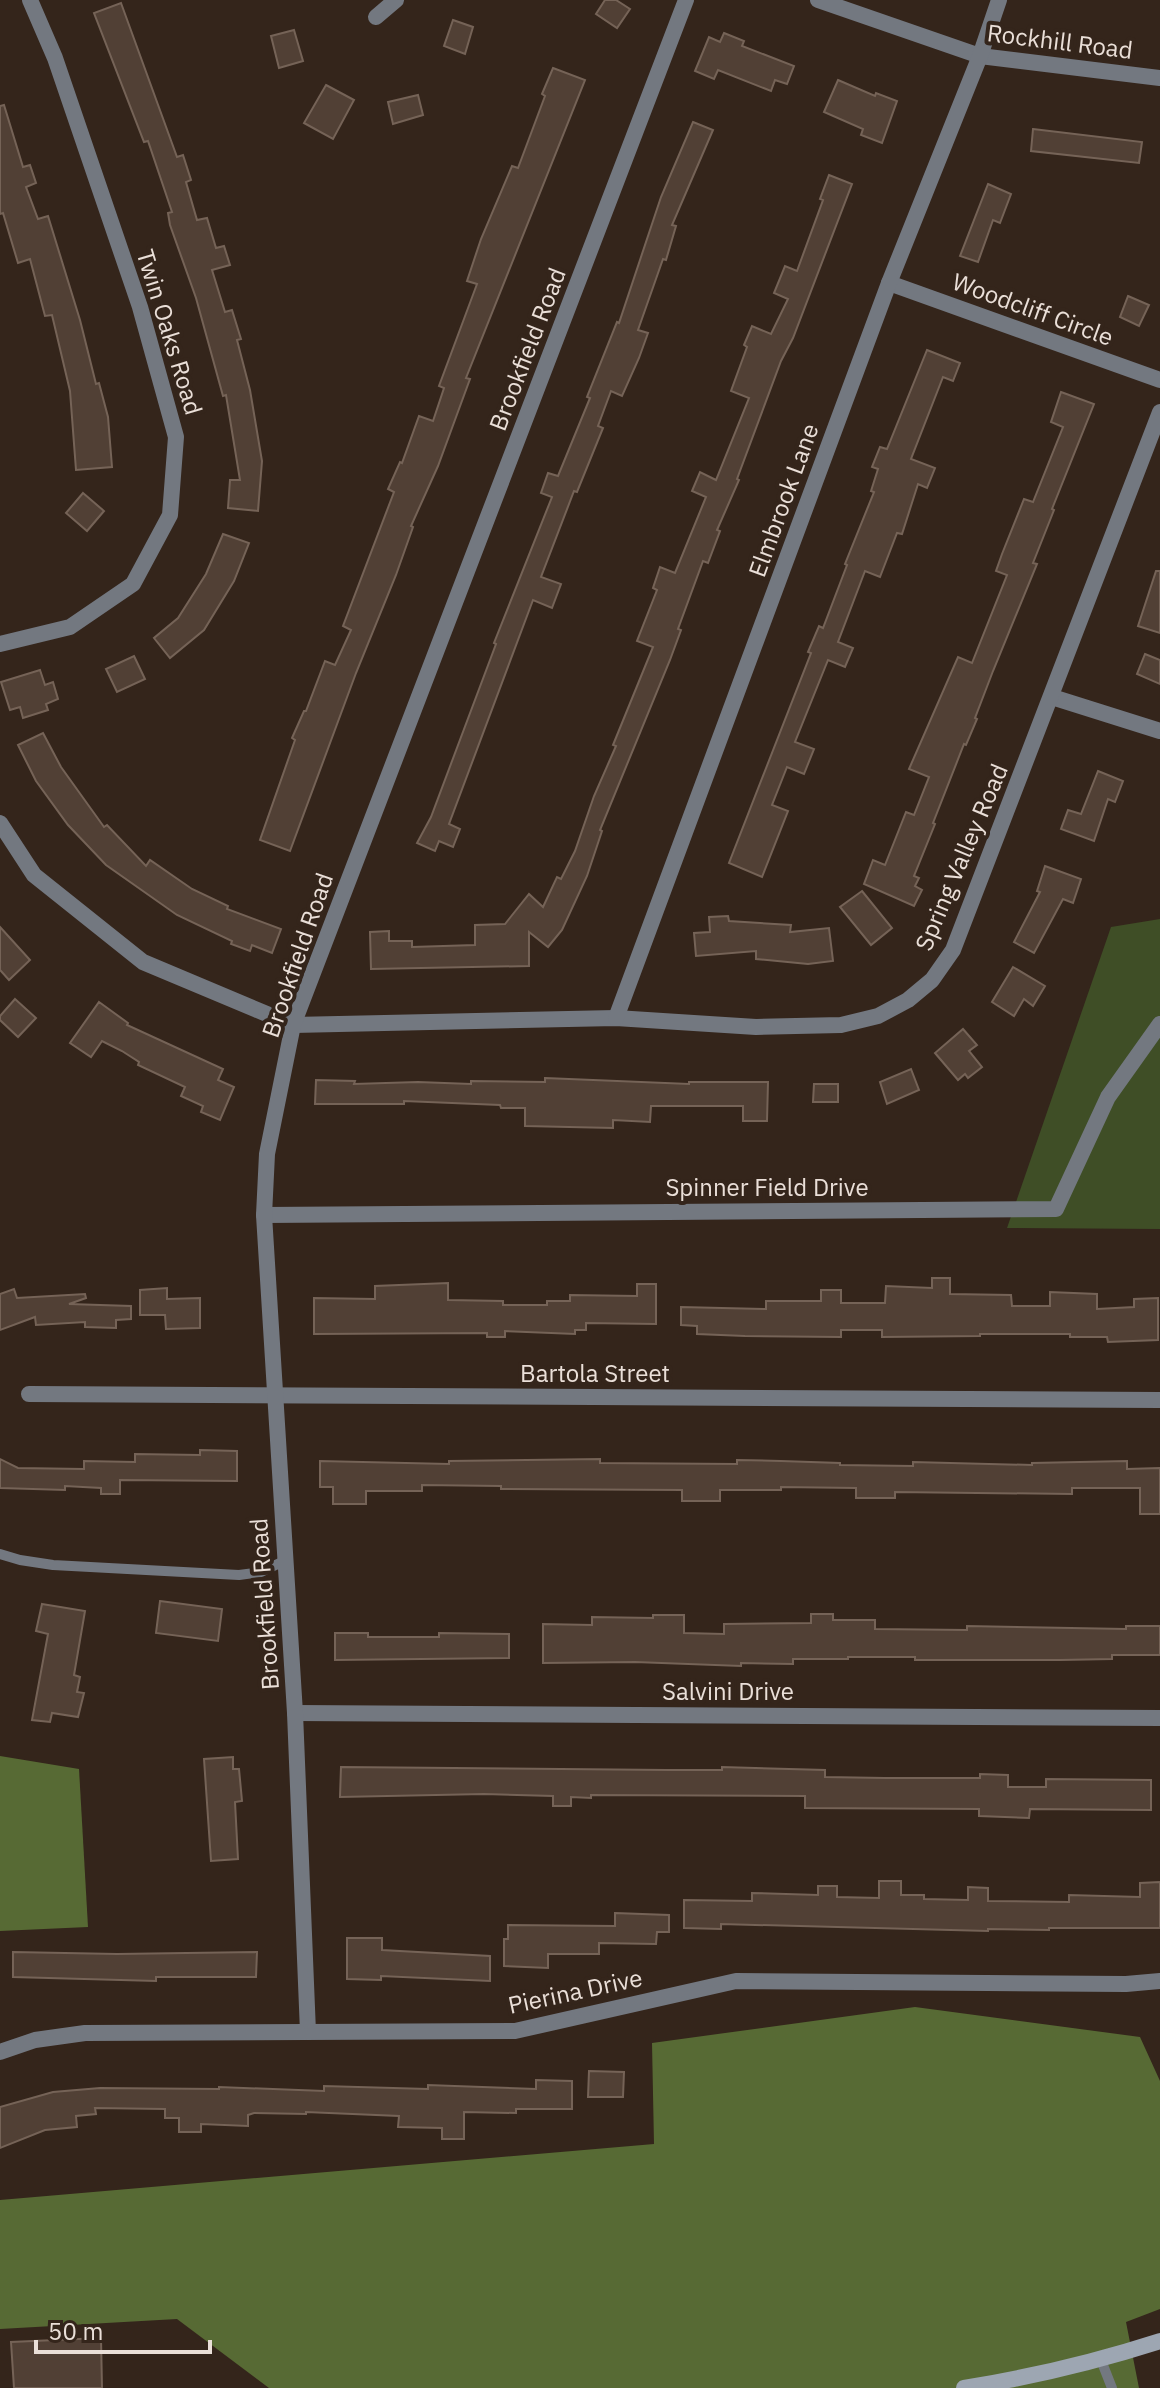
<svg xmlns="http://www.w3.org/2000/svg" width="1160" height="2388" font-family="'IBM Plex Sans',sans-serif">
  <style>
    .green { fill: #3f4e26 }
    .forest { fill: #576a34 }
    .building { fill: #514035; stroke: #756357; stroke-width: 2 }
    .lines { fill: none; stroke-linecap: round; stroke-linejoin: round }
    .lane { stroke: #737880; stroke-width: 10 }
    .street { stroke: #737880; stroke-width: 16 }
    .secondary { stroke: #9da6b2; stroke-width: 16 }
    .labels { text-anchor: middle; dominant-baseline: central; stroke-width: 8; stroke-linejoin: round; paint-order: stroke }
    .street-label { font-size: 24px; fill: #eadfd8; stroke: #34251b }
  </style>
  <rect width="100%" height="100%" fill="#34251b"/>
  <polygon class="green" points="1160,919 1160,1229 1007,1228 1111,927"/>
  <g class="forest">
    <polygon points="0,1756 79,1769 88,1927 0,1931"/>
    <polygon points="915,2007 1140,2037 1160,2081 1160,2309 1126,2322 1139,2388 269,2388 177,2319 0,2329 0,2200 654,2144 652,2043"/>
  </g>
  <g class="building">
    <polygon points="605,0 616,0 630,9 617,28 596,14"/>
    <polygon points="121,3 177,157 183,155 191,180 186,182 197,220 207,218 216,248 224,246 230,265 212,270 225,312 232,310 241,339 237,340 250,390 262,461 258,511 228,508 230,480 240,480 226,395 223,396 196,298 170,225 168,213 172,212 148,141 144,142 94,13"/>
    <polygon points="453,20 473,27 465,54 444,46"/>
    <polygon points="294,30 303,61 279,68 271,36"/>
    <polygon points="724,33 744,41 742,46 794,66 787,84 775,80 771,91 718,70 714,79 695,71 709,37 720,42"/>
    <polygon points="553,68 585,80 466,378 470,379 438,466 411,526 413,527 396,575 356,673 290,851 260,840 295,740 292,738 304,711 306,711 325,661 335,665 351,630 343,626 394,492 388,489 400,462 402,463 419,416 433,421 444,388 439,386 477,284 467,281 481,239 512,166 518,168 545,96 542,94"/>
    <polygon points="838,80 875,96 876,93 897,101 882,143 861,135 863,129 824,112"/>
    <polygon points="326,85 354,100 333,139 304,123"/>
    <polygon points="418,95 423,115 393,124 388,102"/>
    <polygon points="4,105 23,167 30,165 36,183 26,187 38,219 48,216 80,320 96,384 99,383 108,417 112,467 76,470 70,391 52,315 45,316 30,259 18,263 3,213 0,214 0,106"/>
    <polygon points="693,122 713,130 672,225 676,226 666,260 663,259 638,330 648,333 639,358 622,396 611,391 598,426 603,428 577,492 574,491 541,577 561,584 552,608 533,600 449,824 460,829 453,847 439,841 435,851 417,843 431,817 496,644 494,643 552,497 541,493 548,473 558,476 590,398 587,397 617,322 619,323 661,197"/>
    <polygon points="1033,129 1142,142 1139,163 1031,151"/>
    <polygon points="829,175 852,184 793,338 781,361 737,479 739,480 717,530 720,531 708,563 703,561 678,629 681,630 670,660 600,830 602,831 587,876 562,930 548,947 529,932 529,966 371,969 370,932 389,931 389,941 412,941 412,947 475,945 475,925 505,924 529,894 543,907 557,877 561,879 575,851 594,796 616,746 613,745 653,647 637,641 657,590 653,588 660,567 675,573 706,497 692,491 700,472 716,480 749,398 731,391 747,347 744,345 752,326 771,334 788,299 774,293 785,266 797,271 823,200 820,199"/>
    <polygon points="988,184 1011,194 1000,223 993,220 978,262 960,256"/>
    <polygon points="1128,296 1149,305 1139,326 1120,317"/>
    <polygon points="927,350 960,363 953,381 943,377 911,459 935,468 927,488 918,484 902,534 897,533 880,577 865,571 838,642 853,648 845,667 828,660 795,742 814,749 804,774 787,767 772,805 788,811 762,877 729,863 811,653 808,652 819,626 823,628 847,565 845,564 874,492 871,491 878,469 872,467 880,447 887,449"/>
    <polygon points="1061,392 1094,404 1052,509 1054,510 1033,563 1037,564 993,671 975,718 977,719 966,745 964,744 933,823 935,824 914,876 919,878 915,886 922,890 914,906 864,884 873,860 885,865 906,812 914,815 929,777 909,769 958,657 972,663 1007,575 996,571 1002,554 1024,499 1033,502 1063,427 1051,422"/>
    <polygon points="83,493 104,511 87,531 66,513"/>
    <polygon points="223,534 249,543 234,581 204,630 170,658 154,638 178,618 206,574"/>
    <polygon points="1156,571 1160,571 1160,633 1138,626"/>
    <polygon points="1145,654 1160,660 1160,684 1137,674"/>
    <polygon points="134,656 145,679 117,692 106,669"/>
    <polygon points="40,670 45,685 53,682 58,699 46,704 48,710 23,718 20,707 10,710 1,682"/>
    <polygon points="43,733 61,767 104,827 107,825 146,866 150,860 192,889 228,906 227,909 281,929 272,953 252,945 250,951 231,944 232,941 177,915 106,865 68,825 36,781 18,745"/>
    <polygon points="1098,771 1123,781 1115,802 1108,799 1094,841 1061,829 1068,810 1081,814"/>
    <polygon points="1045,866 1081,879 1073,903 1063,899 1034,953 1014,942 1040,892 1037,891"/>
    <polygon points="862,891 892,928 871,945 840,907"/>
    <polygon points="728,916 729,921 791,925 790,932 829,928 833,961 808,964 756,959 756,951 696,956 694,933 710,932 709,917"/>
    <polygon points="0,927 30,960 9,980 0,970"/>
    <polygon points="1013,967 1045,986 1033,1006 1024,999 1014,1016 992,1002"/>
    <polygon points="15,999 36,1018 18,1037 0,1020 0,1016"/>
    <polygon points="99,1002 128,1023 127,1025 223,1069 218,1080 234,1087 220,1120 201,1112 203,1106 181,1096 185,1087 138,1065 139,1062 122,1051 102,1041 91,1057 70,1043"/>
    <polygon points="963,1029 977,1045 969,1051 982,1067 968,1078 965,1074 958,1080 935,1053"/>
    <polygon points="911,1069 919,1090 887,1104 880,1082"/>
    <polygon points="545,1078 689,1084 689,1082 768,1082 767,1121 743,1121 743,1106 651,1106 650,1122 613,1120 613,1128 525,1126 525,1108 501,1108 500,1105 404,1101 404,1104 315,1104 316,1080 355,1081 354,1084 418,1082 471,1084 471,1081 545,1082"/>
    <polygon points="814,1084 838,1084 838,1102 813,1102"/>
    <polygon points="932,1278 950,1278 950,1294 1011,1295 1012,1306 1050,1306 1050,1292 1097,1294 1097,1309 1134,1307 1134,1299 1158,1298 1158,1340 1108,1342 1107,1337 1070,1337 1070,1334 980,1334 980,1336 882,1337 882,1330 841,1330 841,1337 745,1336 697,1334 697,1326 681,1325 681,1307 766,1309 766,1301 821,1301 821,1290 841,1290 841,1303 885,1303 886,1286 932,1288"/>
    <polygon points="448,1283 448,1300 503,1301 503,1305 547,1305 547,1301 570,1301 570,1295 637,1296 637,1284 656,1284 656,1324 586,1323 586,1330 575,1330 575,1334 505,1331 505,1337 487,1337 487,1333 314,1334 314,1298 375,1299 375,1286"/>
    <polygon points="167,1288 167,1299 200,1298 200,1328 166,1329 165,1315 140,1315 140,1290"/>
    <polygon points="14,1289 17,1298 85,1294 86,1298 69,1304 131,1306 131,1319 116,1320 116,1328 85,1327 85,1322 36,1325 35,1317 0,1330 0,1294"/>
    <polygon points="200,1450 237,1451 237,1481 120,1480 120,1494 101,1494 101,1488 65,1486 65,1490 0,1488 0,1459 18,1468 84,1469 84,1461 135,1462 135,1454 200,1455"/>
    <polygon points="600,1459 600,1463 737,1464 737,1460 781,1461 840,1463 840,1465 913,1466 913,1462 1032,1465 1032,1463 1127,1461 1127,1469 1160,1468 1160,1514 1140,1514 1140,1488 1072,1488 1072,1494 895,1492 895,1498 856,1498 856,1488 781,1487 781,1490 720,1490 720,1501 682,1501 682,1490 501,1489 501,1486 422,1485 422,1491 366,1491 366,1504 333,1504 333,1487 320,1487 320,1461 449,1464 449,1461"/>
    <polygon points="160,1601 222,1609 218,1641 156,1633"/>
    <polygon points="42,1604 85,1611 74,1675 80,1677 77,1692 84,1693 78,1717 52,1713 50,1722 32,1720 48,1634 36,1631"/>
    <polygon points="811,1614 833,1614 833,1620 875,1620 875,1629 967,1630 967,1626 1126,1629 1126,1626 1160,1626 1160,1655 1112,1655 1112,1659 1060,1660 915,1660 915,1657 848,1657 848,1659 793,1659 793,1664 741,1663 741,1666 635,1662 543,1663 543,1624 592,1625 592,1617 653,1618 653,1615 684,1615 684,1633 724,1634 724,1624 811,1623"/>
    <polygon points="335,1633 368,1633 368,1637 439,1637 439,1633 509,1634 509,1658 335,1660"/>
    <polygon points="233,1757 233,1769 239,1769 242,1801 235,1802 238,1859 211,1861 204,1759"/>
    <polygon points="341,1767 667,1770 722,1770 722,1767 825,1770 825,1777 885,1778 980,1778 980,1774 1008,1775 1008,1787 1046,1787 1046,1779 1151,1780 1151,1810 1030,1809 1029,1818 979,1816 979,1809 805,1808 805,1796 591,1795 591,1798 571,1797 571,1806 553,1806 553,1796 484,1794 340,1797"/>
    <polygon points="879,1881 901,1881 901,1895 924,1895 924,1899 968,1900 968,1887 988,1888 988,1901 1069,1902 1069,1895 1140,1897 1140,1883 1160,1882 1160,1928 1049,1928 1049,1930 988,1929 988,1931 721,1924 721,1929 684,1928 684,1900 752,1901 752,1893 818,1895 818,1886 837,1886 837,1897 879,1898"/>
    <polygon points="615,1913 669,1915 669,1932 657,1932 656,1944 599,1943 599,1954 548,1954 548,1968 504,1966 504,1939 508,1939 508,1925 615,1926"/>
    <polygon points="347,1938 382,1938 382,1950 490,1956 490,1981 381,1976 381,1980 347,1979"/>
    <polygon points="13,1952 117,1954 257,1952 256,1977 156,1977 156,1981 13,1977"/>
    <polygon points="589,2071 624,2072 623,2097 588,2097"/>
    <polygon points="536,2080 572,2081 572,2109 516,2109 516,2113 464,2112 464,2139 442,2139 442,2128 398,2127 399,2116 306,2112 306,2114 254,2113 248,2115 248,2126 201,2124 201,2132 179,2132 179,2118 165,2118 165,2109 95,2108 96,2114 76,2116 77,2127 45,2130 0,2148 0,2107 53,2092 100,2088 219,2089 219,2087 324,2091 324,2086 428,2089 428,2085 536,2089"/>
    <polygon points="101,2338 102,2388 14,2388 11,2342"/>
  </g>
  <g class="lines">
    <g class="lane">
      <polyline points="0,1554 20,1560 53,1565 239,1575 261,1572 286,1560"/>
      <polyline points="1101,2360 1112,2388"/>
    </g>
    <g class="street">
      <polyline points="818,0 980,56 1160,78"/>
      <polyline points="376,17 396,0"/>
      <polyline points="889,283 1160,380"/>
      <polyline points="0,644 70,627 133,584 170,515 176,437 140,307 55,58 30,0"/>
      <polyline points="1052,697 1160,731"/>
      <polyline points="0,823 34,875 143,962 293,1025 616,1018 756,1027 841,1025 878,1016 908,1000 932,980 953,950 1160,412"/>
      <polyline points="616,1018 889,283 980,56 999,0"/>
      <polyline points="264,1215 1056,1209 1108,1097 1160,1024"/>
      <polyline points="29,1394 1160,1400"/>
      <polyline points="295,1713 1160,1718"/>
      <polyline points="308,2032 295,1713 264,1215 267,1154 293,1025 686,0"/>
      <polyline points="0,2052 35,2040 85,2033 515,2031 736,1981 1126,1984 1160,1981"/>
    </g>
    <path class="secondary" d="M964,2388C1031,2377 1095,2362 1160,2341"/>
  </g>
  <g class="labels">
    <g class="street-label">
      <text transform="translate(1060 41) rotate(7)">Rockhill Road</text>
      <text transform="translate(1033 309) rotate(20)">Woodcliff Circle</text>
      <text transform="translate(170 332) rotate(73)">Twin Oaks Road</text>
      <text transform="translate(527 349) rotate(-69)">Brookfield Road</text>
      <text transform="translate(783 500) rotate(-70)">Elmbrook Lane</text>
      <text transform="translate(961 857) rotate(-67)">Spring Valley Road</text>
      <text transform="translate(297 955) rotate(-71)">Brookfield Road</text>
      <text x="767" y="1187">Spinner Field Drive</text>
      <text x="595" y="1373">Bartola Street</text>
      <text transform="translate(264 1604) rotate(-94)">Brookfield Road</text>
      <text x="728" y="1691">Salvini Drive</text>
      <text transform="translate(575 1991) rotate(-12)">Pierina Drive</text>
    </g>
  </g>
  <path d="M36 2340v12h174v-12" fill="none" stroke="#eadfd8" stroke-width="4"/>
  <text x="48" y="2340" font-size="24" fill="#eadfd8" stroke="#34251b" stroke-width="6" paint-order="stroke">50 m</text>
</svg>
